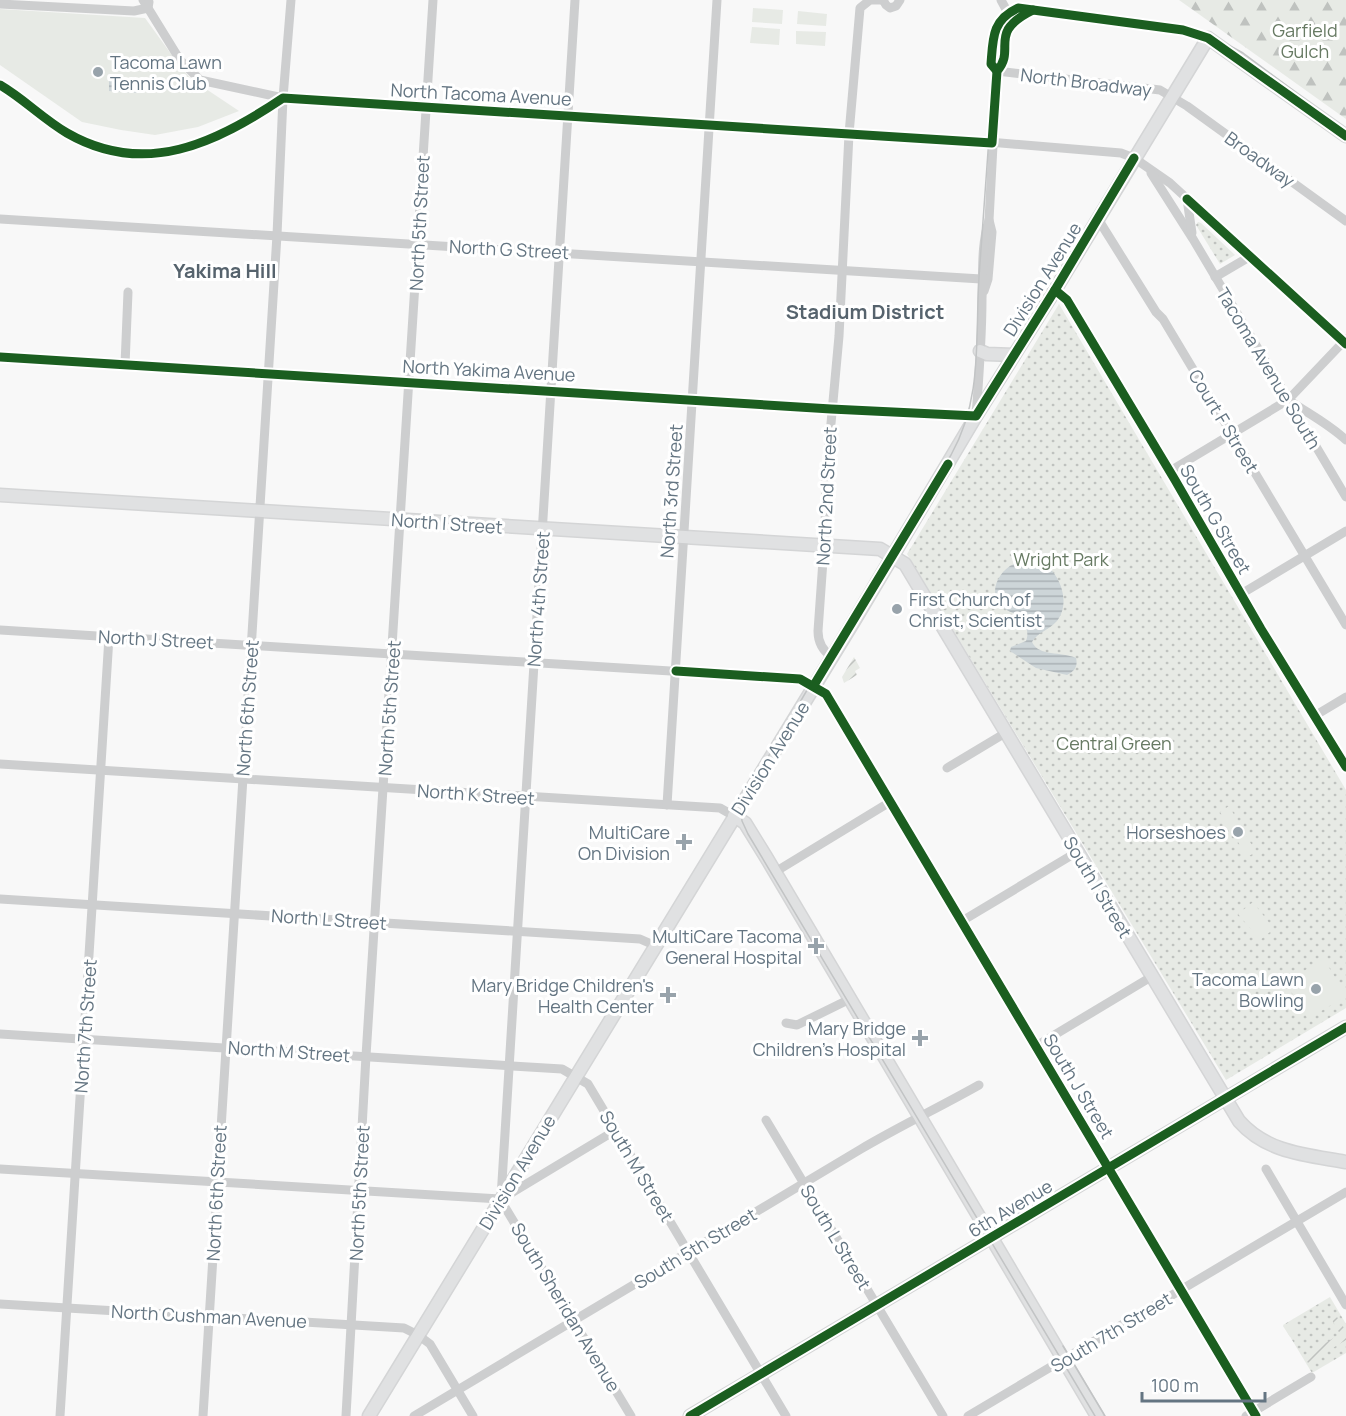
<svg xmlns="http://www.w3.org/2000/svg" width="1346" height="1416" font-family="Manrope,sans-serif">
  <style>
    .forest { fill: url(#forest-firs) }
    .park { fill: url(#park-dots) }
    .garden { fill: url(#garden-furrows) }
    .pitch { fill: #e7eae5 }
    .water { fill: url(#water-rules) }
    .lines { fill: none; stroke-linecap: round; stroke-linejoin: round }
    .minor-tunnel { stroke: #d3d7da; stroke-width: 9; stroke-dasharray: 9 4.5; stroke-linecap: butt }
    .major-casing { stroke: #d4d5d6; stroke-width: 15 }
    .minor { stroke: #cdcecf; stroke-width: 9 }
    .major { stroke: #e0e1e2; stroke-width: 12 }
    .tram { stroke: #c2c4c5; stroke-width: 1.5 }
    .cycleway-casing { stroke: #fff; stroke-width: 13 }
    .cycleway { stroke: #1b5e20; stroke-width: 9 }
    .poi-dot { fill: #98a3ab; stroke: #fff; stroke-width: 2 }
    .labels { text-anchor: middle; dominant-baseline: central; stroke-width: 6; stroke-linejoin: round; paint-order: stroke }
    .park-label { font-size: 18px; fill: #677a63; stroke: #fff }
    .poi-label { font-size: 18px; fill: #647582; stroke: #fff; text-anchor: end }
    .street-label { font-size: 18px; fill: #647582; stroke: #fff }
    .neighbourhood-label { font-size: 20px; font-weight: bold; fill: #56636d; stroke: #fff }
  </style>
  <defs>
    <pattern id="forest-firs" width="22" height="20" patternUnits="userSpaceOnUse" patternTransform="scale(1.5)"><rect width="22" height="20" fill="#e7eae5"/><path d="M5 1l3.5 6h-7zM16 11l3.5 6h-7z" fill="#bfc2bf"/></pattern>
    <pattern id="park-dots" width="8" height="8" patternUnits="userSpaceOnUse" patternTransform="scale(1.5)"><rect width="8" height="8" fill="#e7eae5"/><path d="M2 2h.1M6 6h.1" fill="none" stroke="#bfc2bf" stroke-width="1.8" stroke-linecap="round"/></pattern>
    <pattern id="garden-furrows" width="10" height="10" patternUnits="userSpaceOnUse" patternTransform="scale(1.5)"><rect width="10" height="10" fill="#e7eae5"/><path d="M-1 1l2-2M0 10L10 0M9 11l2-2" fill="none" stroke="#bfc2bf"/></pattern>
    <pattern id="water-rules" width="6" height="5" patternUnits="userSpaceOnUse" patternTransform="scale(1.5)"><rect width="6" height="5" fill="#cdd5d8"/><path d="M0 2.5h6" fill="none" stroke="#aab1b5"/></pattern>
  </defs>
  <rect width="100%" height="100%" fill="#f8f8f8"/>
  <polygon class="forest" points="1179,0 1346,0 1346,119"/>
  <g class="park">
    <polygon points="1198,222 1201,223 1235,255 1220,264 1196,225"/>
    <polygon points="1059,304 1346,790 1346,1008 1226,1080 907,554"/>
    <polygon points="1330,1297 1346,1324 1346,1353 1312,1373 1283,1325"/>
  </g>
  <g class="garden">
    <polygon points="854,657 860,668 855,671 857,675 844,683 842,677"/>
    <polygon points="1337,1317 1346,1331 1346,1340 1308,1363 1304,1356 1340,1334 1332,1320"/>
  </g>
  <g class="pitch">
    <polygon points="753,8 783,10 782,24 752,22"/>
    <polygon points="0,9 145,18 179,65 191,79 239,111 198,127 155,135 121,130 82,122 0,65"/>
    <polygon points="798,11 827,14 826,26 797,24"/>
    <polygon points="752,27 780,29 779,45 750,43"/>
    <polygon points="796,31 826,32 825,46 796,44"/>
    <polygon points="1229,806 1256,852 1247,857 1220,812"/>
    <polygon points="1253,902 1274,929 1260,940 1238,914"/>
    <polygon points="1324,959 1346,996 1308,1019 1285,982"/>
    <polygon points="1294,1319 1301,1331 1290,1337 1283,1326"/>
  </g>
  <g class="water">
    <polygon points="109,80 137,81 137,93 109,91"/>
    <path d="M1037,562C1042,565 1050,568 1053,572C1064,586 1068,607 1057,621C1049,630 1038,632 1032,642C1039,657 1061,651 1076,658C1078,666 1075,671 1067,675L1036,668L1010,651L1011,647L1026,641C1029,634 1027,625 1021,619C1017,613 1007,612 1001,606C988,593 998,571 1014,564C1021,561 1030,562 1037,562Z"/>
  </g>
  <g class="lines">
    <polyline class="minor-tunnel" points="933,873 947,896"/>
    <defs>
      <g id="major">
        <polyline points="980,351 987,354 1014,355"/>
        <path d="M0,495L880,549L905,564L1239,1121C1267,1153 1307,1155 1346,1162"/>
        <polyline points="734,816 745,823 766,857 1097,1416"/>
        <polyline points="369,1416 854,621 976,416 1055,290 1208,38 1346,136"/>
        <polyline points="690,1416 1346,1027"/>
      </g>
    </defs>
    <use href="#major" class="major-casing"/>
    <g class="minor">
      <polyline points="143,0 180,60 200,80 283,98 989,142 1121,153 1134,158 1170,183 1346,344"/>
      <polyline points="883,0 886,5 890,8 896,6 900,0"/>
      <polyline points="1001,0 1008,13"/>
      <polyline points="0,4 134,11 148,8 149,2"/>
      <polyline points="997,71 1160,90 1187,106 1346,221"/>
      <path d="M997,71L991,64C993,38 992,20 1018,8L1161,26L1208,38"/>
      <path d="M0,85C24,99 43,119 67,133C145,178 216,143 283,98"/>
      <polyline points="1151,173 1193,239 1346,497"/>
      <polyline points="1187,199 1192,233"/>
      <polyline points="0,219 981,279"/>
      <polyline points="1098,219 1156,312 1163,319 1346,625"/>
      <polyline points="1215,277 1249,257"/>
      <polyline points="1055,290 1067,300 1175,480 1261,629 1346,767"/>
      <polyline points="984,291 988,279 992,232 989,220"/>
      <path d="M0,357L831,409L976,416C979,377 982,338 982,299C983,272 981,245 989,220L997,71C1017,49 986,33 1033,10"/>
      <polyline points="125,365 128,292"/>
      <path d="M1293,403C1311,415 1330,425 1346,440"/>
      <polyline points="1170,471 1288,400 1346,339"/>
      <polyline points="1241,594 1346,531"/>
      <polyline points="0,630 800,679 826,694 933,873"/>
      <path d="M832,657C823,651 818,642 818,631L825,532L826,478L839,336L849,134L860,8L870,0H883"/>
      <polyline points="1316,715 1346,697"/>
      <polyline points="0,764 720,808 734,816"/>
      <polyline points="947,768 1007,732"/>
      <polyline points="667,805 717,0"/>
      <polyline points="775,872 890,802"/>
      <polyline points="947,896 1256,1416"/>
      <polyline points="0,899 640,939 656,946"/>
      <polyline points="962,921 1077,852"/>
      <polyline points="786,1023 797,1025 850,999"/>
      <polyline points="0,1034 562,1069 588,1084 786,1416"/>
      <polyline points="1036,1046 1151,977"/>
      <polyline points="766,1120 943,1416"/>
      <polyline points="0,1169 500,1199"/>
      <polyline points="1266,1169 1346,1305"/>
      <polyline points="501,1198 575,0"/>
      <polyline points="503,1198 616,1130"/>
      <polyline points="500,1199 631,1416"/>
      <polyline points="0,1304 404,1328 418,1335 430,1344 473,1416"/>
      <polyline points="60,1416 109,637"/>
      <polyline points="203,1416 277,235 283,98 291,0"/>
      <polyline points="346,1416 366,1056 433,0"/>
      <path d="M414,1416L861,1149C900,1126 940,1107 979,1085"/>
      <polyline points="968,1416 1346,1192"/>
      <polyline points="1246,1416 1311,1377"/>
    </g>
    <use href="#major" class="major"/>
    <g class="tram">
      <polyline points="1204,42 1315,118"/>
      <polyline points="1063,1346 1105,1416"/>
      <path d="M1095,1416L748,834L742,821L741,812L743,800L817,673L951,455C983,398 975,340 979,277C985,198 991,119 996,40C1002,18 1016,9 1038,8C1105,17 1184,18 1243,53L1346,130"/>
    </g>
    <defs>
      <g id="cycleway">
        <path d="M997,71L991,64C993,38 992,20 1018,8L1183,30L1208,38L1346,136"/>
        <path d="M0,85C24,99 43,119 67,133C145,178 216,143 283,98L992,143L997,71C1017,49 986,33 1033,10"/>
        <polyline points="1187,199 1346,344"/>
        <polyline points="1055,290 1067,300 1175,480 1261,629 1346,767"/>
        <polyline points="0,357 831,409 976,416 1055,290 1134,158"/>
        <polyline points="676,671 800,679 826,694 1256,1416"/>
        <polyline points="814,685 948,464"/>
        <polyline points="690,1416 1346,1027"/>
      </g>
    </defs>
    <use href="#cycleway" class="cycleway-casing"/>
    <use href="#cycleway" class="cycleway"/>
  </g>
  <g class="poi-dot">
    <circle cx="98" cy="72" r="6"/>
    <circle cx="897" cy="609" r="6"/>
    <circle cx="1238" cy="832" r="6"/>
    <path d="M681 833h6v6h6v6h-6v6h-6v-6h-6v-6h6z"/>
    <path d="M813 937h6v6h6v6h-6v6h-6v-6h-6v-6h6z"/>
    <circle cx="1316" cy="989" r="6"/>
    <path d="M665 986h6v6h6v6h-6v6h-6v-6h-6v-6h6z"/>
    <path d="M917 1029h6v6h6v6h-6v6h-6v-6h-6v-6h6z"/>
  </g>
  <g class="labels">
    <g class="park-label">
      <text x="1305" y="30">Garfield<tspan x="1305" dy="21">Gulch</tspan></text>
      <text x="1061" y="559">Wright Park</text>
      <text x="1114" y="743">Central Green</text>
    </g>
    <g class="poi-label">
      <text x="110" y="62" text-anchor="start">Tacoma Lawn<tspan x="110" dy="21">Tennis Club</tspan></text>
      <text x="909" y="599" text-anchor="start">First Church of<tspan x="909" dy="21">Christ, Scientist</tspan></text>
      <text x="670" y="832">MultiCare<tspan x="670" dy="21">On Division</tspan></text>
      <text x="1226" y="832">Horseshoes</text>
      <text x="802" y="936">MultiCare Tacoma<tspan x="802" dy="21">General Hospital</tspan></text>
      <text x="1304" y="979">Tacoma Lawn<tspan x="1304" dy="21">Bowling</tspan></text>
      <text x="654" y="985">Mary Bridge Children's<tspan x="654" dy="21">Health Center</tspan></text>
      <text x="906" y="1028">Mary Bridge<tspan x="906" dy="21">Children's Hospital</tspan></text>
    </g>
    <g class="street-label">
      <text transform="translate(1086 82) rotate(7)">North Broadway</text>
      <text transform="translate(481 94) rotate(3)">North Tacoma Avenue</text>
      <text transform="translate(1260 159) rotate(36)">Broadway</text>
      <text transform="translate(419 223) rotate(-87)">North 5th Street</text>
      <text transform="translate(509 249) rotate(3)">North G Street</text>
      <text transform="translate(1042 279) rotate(-58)">Division Avenue</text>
      <text transform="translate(1269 368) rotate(59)">Tacoma Avenue South</text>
      <text transform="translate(489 370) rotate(3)">North Yakima Avenue</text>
      <text transform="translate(1224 421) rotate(59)">Court F Street</text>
      <text transform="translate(671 491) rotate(-86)">North 3rd Street</text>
      <text transform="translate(826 496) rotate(-87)">North 2nd Street</text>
      <text transform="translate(1216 519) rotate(60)">South G Street</text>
      <text transform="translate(447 523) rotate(4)">North I Street</text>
      <text transform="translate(538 599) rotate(-86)">North 4th Street</text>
      <text transform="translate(156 639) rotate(3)">North J Street</text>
      <text transform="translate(247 708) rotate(-86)">North 6th Street</text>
      <text transform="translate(389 708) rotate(-86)">North 5th Street</text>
      <text transform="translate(770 758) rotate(-58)">Division Avenue</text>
      <text transform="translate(476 794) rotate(4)">North K Street</text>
      <text transform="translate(1098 887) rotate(59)">South I Street</text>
      <text transform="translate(329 919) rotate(4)">North L Street</text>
      <text transform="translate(85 1026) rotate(-86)">North 7th Street</text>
      <text transform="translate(289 1051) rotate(4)">North M Street</text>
      <text transform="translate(1079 1086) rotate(59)">South J Street</text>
      <text transform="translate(637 1166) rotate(59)">South M Street</text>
      <text transform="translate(517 1172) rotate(-59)">Division Avenue</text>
      <text transform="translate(216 1193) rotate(-87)">North 6th Street</text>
      <text transform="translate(359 1193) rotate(-87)">North 5th Street</text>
      <text transform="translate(1010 1208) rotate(-31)">6th Avenue</text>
      <text transform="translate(836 1237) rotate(59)">South L Street</text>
      <text transform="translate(695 1248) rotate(-31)">South 5th Street</text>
      <text transform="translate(566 1307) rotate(59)">South Sheridan Avenue</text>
      <text transform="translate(209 1316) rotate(3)">North Cushman Avenue</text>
      <text transform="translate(1111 1332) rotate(-31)">South 7th Street</text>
    </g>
    <g class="neighbourhood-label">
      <text x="225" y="270">Yakima Hill</text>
      <text x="865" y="311">Stadium District</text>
    </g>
  </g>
  <path d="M1142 1392v9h123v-9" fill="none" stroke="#647582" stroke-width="3"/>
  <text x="1151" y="1392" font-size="18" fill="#647582" stroke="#ffffff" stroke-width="4.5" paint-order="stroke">100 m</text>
</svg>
